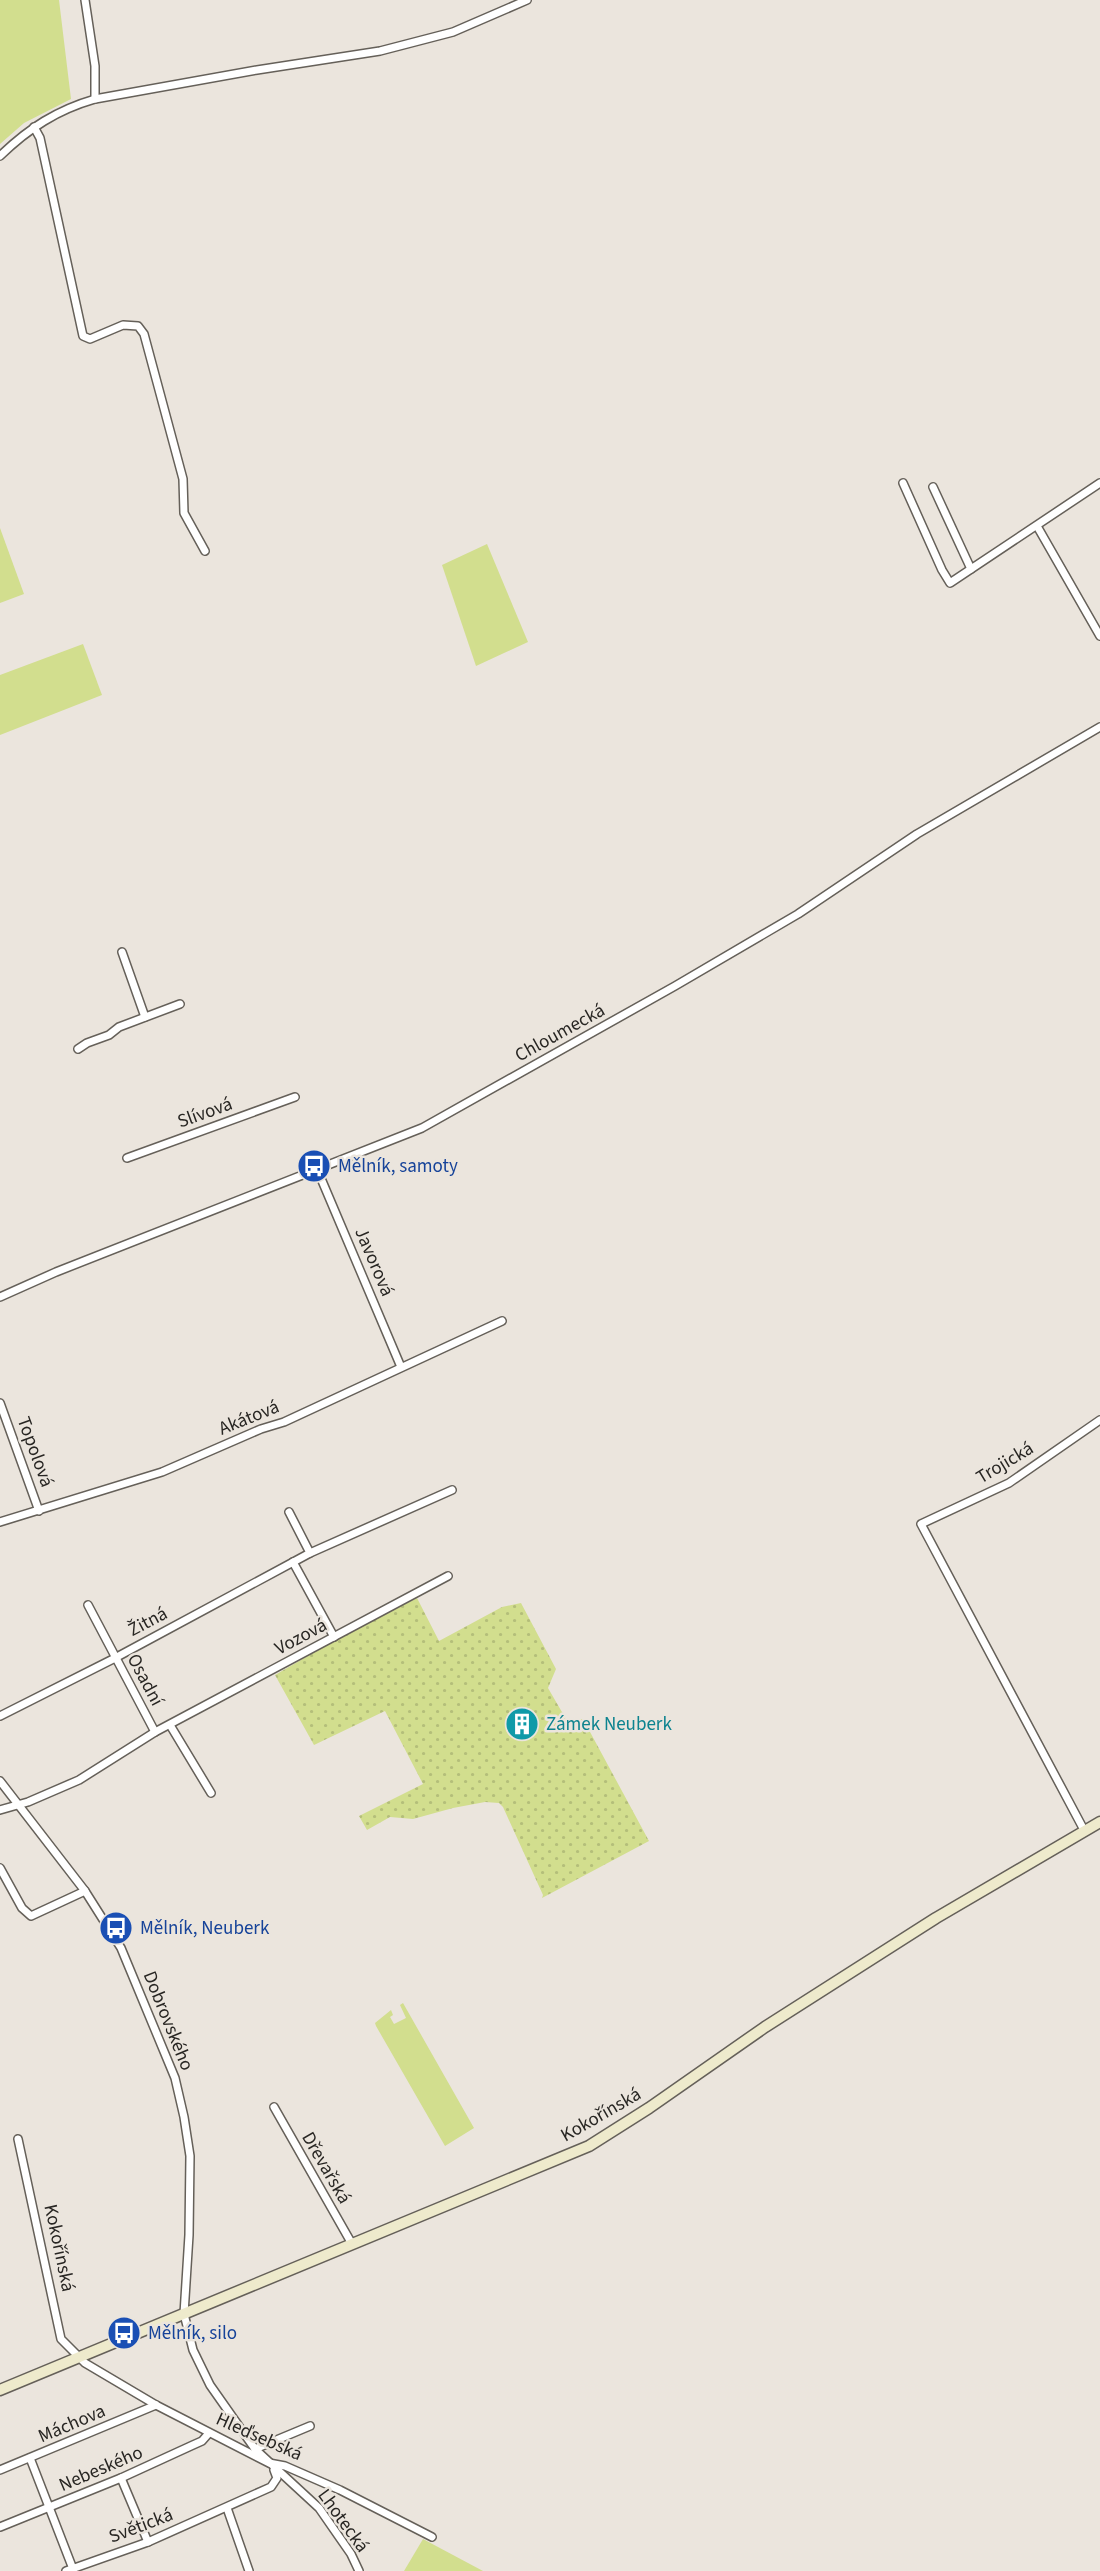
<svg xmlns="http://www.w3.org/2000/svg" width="1100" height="2571" font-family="'Source Sans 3',sans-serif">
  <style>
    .green { fill: #d2de8e }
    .park { fill: url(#park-dots) }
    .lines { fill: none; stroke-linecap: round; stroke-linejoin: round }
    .street-casing { stroke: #656059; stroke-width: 10 }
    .secondary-casing { stroke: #656059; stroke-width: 13 }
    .street { stroke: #fff; stroke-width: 7 }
    .secondary { stroke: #eeeacc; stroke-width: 10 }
    .labels { text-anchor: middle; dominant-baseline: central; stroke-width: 5; stroke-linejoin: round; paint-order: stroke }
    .street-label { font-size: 19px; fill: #282623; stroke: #ebe5dd }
    .transit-label { font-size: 19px; fill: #164399; stroke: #ebe5dd; text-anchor: start }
    .culture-label { font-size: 19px; fill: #0d838f; stroke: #ebe5dd; text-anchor: start }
  </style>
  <defs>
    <pattern id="park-dots" width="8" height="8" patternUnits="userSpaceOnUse" patternTransform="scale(1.75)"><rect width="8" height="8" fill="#d2de8e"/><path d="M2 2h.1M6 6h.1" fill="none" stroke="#b4be7a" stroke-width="1.8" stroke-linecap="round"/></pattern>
  </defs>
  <rect width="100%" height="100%" fill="#ebe5dd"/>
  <g class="green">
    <polygon points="0,0 59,0 71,99 24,123 0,144"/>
    <polygon points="0,528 24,594 0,603"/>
    <polygon points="487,544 528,642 476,666 442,565"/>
    <polygon points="83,644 102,695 0,735 0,675"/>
    <polygon points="403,2003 474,2128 445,2146 376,2026 375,2023 391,2010 393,2015 390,2017 394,2024 406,2018 400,2005"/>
    <polygon points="423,2539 483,2571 404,2571"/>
  </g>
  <polygon class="park" points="417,1598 439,1641 502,1607 521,1603 556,1669 548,1688 566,1719 583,1719 649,1841 542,1898 543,1895 503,1807 499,1803 485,1802 453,1808 413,1819 390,1817 367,1830 359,1816 423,1784 385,1711 314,1745 275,1675 337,1639"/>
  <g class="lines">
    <defs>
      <g id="street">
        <polyline points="85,0 95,66 95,99"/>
        <polyline points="34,127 40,138 83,336 90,339 123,325 138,326 144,334 183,479 184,513 205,551"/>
        <path d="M0,156C29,128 57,110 95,99L257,70L380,51L453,32L527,0"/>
        <polyline points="903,483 942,570 950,583 1100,483"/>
        <polyline points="933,487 971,569"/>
        <polyline points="1037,526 1100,636"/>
        <polyline points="122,952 145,1017"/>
        <polyline points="78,1049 87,1043 109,1035 119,1027 180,1004"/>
        <polyline points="127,1158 295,1097"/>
        <polyline points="317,1169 401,1367"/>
        <polyline points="0,1297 56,1272 422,1128 675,986 798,914 917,834 1100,727"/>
        <polyline points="0,1403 39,1511"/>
        <polyline points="0,1522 162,1472 261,1429 284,1422 502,1321"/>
        <polyline points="310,1553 452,1490"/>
        <polyline points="293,1562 334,1637"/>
        <polyline points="88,1605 155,1732"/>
        <polyline points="0,1716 115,1658 310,1553 289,1512"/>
        <polyline points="170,1725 211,1793"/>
        <polyline points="0,1781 85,1891 121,1948 175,2078 184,2117 190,2156 189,2235 184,2314 193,2350 210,2385 255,2449 319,2508 351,2554 359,2571"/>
        <polyline points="0,1810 28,1802 79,1780 155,1732 448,1576"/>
        <polyline points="1084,1830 921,1524 1009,1483 1100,1420"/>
        <polyline points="0,1868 22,1908 31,1916 85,1891"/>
        <polyline points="274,2107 352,2244"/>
        <polyline points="18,2139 61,2339 85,2363 156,2405 269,2463 285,2466 340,2490 432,2537"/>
        <polyline points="255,2449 310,2426"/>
        <polyline points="30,2458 73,2569"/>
        <polyline points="0,2470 156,2405"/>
        <polyline points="121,2478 148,2542"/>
        <polyline points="227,2508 249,2571"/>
        <polyline points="0,2527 121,2478 193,2445 202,2441 209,2433"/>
        <polyline points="66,2571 148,2542 271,2487 277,2478 274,2470"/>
      </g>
      <polyline id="secondary" points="0,2390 589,2146 649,2108 765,2027 936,1918 1100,1822"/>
    </defs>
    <use href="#street" class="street-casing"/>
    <use href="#secondary" class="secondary-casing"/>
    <use href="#street" class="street"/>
    <use href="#secondary" class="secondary"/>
  </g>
  <defs>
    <symbol id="bus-disc" viewBox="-11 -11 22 22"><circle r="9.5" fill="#1a4fb4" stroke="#ebe5dd"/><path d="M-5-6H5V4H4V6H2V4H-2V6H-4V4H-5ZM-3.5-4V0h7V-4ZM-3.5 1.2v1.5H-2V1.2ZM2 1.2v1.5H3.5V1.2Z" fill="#fff"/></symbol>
    <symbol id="building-disc" viewBox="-11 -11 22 22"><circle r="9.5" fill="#0f9aa8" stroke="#ebe5dd"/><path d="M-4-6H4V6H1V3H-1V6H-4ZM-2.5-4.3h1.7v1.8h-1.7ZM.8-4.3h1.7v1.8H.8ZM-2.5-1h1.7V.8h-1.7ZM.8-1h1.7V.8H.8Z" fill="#fff"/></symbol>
  </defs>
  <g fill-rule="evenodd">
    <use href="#bus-disc" x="295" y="1147" width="38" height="38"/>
    <use href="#building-disc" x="503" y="1705" width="38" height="38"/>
    <use href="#bus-disc" x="97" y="1909" width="38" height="38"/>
    <use href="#bus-disc" x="105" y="2314" width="38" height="38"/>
  </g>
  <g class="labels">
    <g class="street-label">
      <text transform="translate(560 1033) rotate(-29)">Chloumecká</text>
      <text transform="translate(205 1113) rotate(-20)">Slívová</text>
      <text transform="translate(374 1262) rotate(67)">Javorová</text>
      <text transform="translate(249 1418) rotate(-22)">Akátová</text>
      <text transform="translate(35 1452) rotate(70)">Topolová</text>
      <text transform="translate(1005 1463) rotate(-31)">Trojická</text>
      <text transform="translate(148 1622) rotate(-28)">Žitná</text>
      <text transform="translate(301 1637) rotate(-28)">Vozová</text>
      <text transform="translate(145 1680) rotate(62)">Osadní</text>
      <text transform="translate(168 2021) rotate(68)">Dobrovského</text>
      <text transform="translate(601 2115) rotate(-30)">Kokořínská</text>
      <text transform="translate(326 2168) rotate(60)">Dřevařská</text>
      <text transform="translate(59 2248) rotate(78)">Kokořínská</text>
      <text transform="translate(72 2424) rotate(-23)">Máchova</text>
      <text transform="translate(259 2437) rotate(24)">Hleďsebská</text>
      <text transform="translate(101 2469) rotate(-23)">Nebeského</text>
      <text transform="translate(343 2521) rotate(54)">Lhotecká</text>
      <text transform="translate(141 2526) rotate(-21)">Světická</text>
    </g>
    <g class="transit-label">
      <text x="338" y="1166">Mělník, samoty</text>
      <text x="140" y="1928">Mělník, Neuberk</text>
      <text x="148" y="2333">Mělník, silo</text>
    </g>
    <g class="culture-label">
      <text x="546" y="1724">Zámek Neuberk</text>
    </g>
  </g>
</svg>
